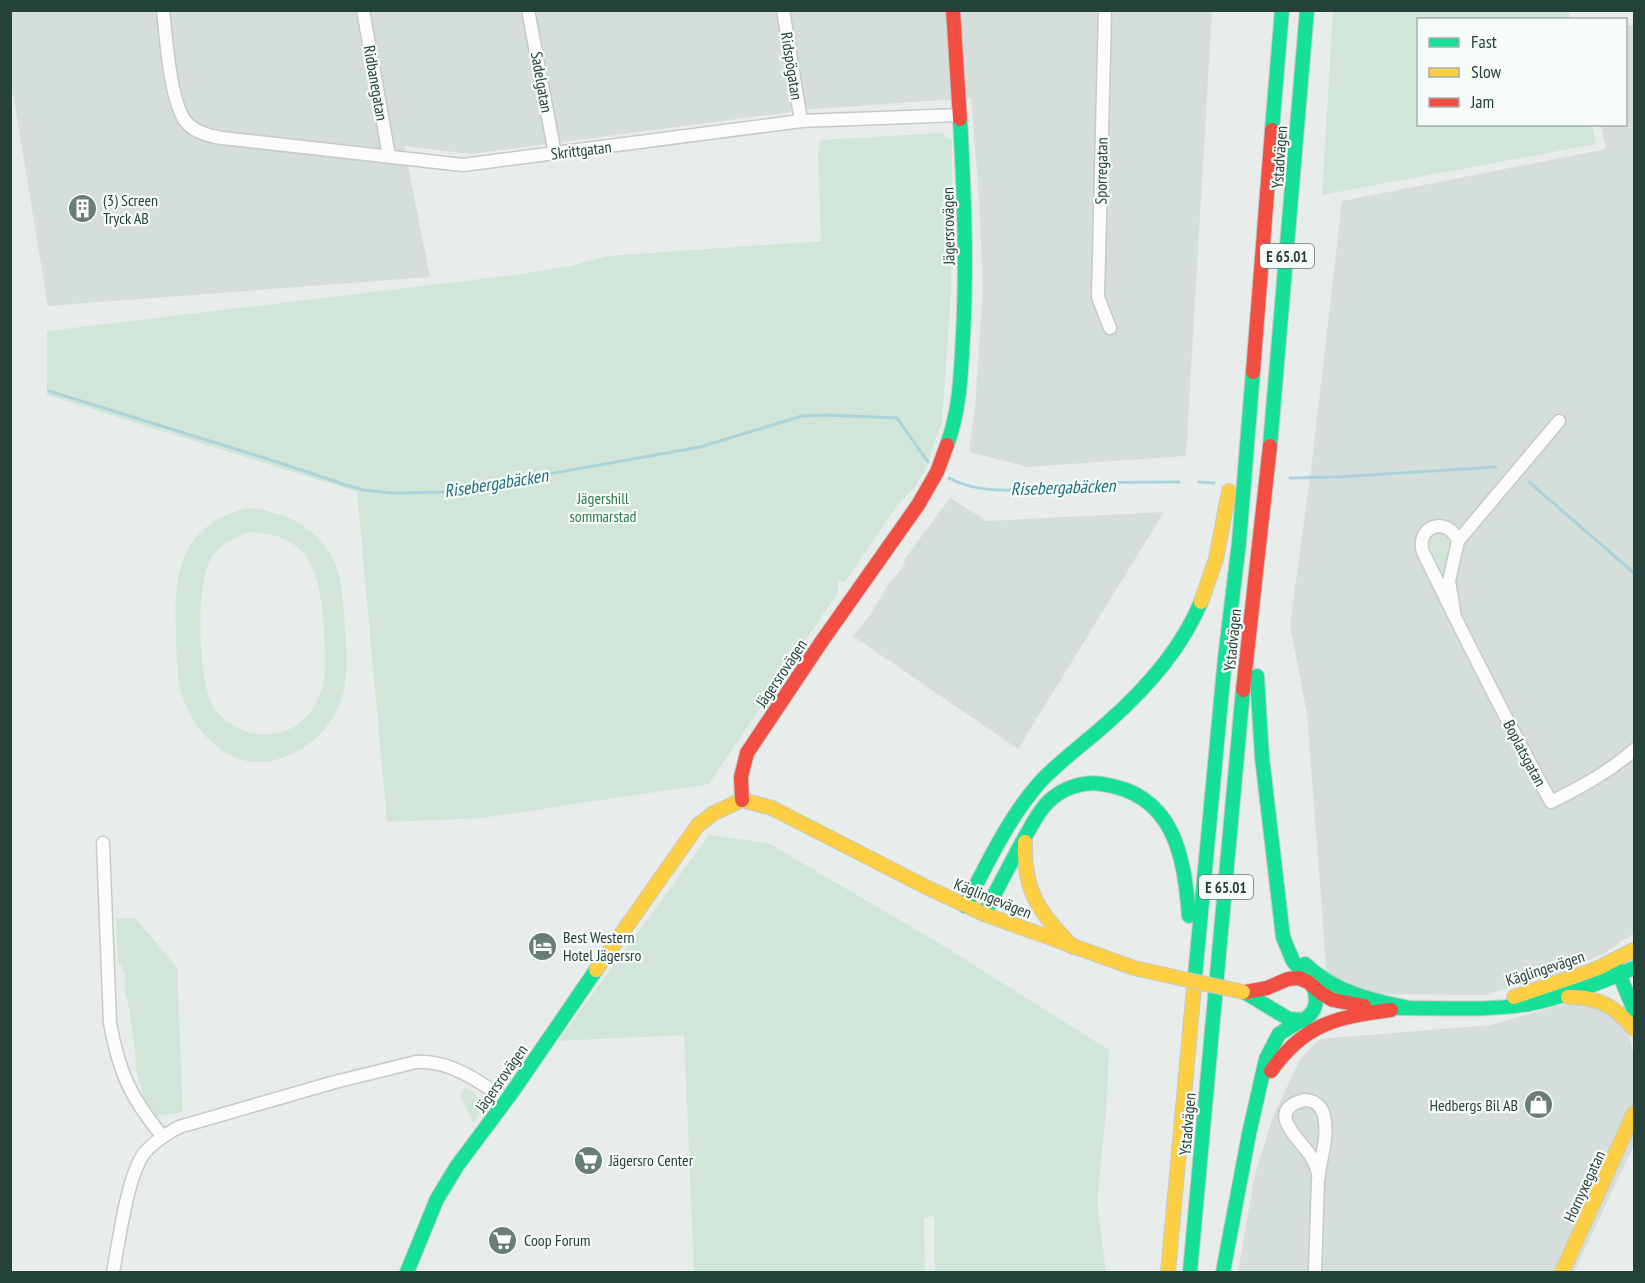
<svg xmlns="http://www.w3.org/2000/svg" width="1645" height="1283" font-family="'PT Sans Narrow',sans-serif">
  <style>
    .built { fill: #d6dedb }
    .green { fill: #d1e6d8; fill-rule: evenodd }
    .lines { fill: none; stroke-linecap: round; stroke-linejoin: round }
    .stream { stroke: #a9d4db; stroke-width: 3 }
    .street-casing { stroke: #c5cac8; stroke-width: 15 }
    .fast-casing { stroke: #c3cbc8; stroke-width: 16 }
    .slow-casing { stroke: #c3cbc8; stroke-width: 16 }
    .jam-casing { stroke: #c3cbc8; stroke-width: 16 }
    .street { stroke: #fcfcfc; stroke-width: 12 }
    .fast { stroke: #16e098; stroke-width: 14 }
    .slow { stroke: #ffcf43; stroke-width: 14 }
    .jam { stroke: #f24e42; stroke-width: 14 }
    .slow-bridge-casing { stroke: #c3cbc8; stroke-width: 16; stroke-linecap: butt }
    .slow-bridge { stroke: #ffcf43; stroke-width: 14 }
    .labels { text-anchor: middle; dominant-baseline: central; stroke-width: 4.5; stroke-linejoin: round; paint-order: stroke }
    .shield { fill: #f7fbf9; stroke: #637a73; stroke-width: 1.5 }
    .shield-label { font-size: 15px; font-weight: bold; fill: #24423a }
    .street-label { font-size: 16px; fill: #24423a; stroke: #f7fbf9 }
    .poi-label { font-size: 16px; fill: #24423a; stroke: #f7fbf9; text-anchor: start }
    .park-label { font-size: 16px; fill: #2d7a4b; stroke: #f7fbf9 }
    .water-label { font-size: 18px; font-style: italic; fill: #1c6f80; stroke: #f7fbf9 }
  </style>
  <rect width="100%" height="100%" fill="#e8edeb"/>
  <g class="built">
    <polygon points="10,11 1212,11 1186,456 1028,467 969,452 975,407 983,290 979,198 971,98 814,109 471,154 404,146 430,277 48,306 11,82"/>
    <polygon points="1634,24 1634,933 1604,954 1552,976 1484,995 1378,994 1327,977 1307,714 1290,625 1311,470 1342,201 1606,149 1601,125 1626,124 1626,26"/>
    <polygon points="950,498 987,521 1164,512 1018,749 853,636 870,615 888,585 905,564 904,560"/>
    <polygon points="1578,1004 1592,1005 1608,1011 1624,1026 1630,1038 1634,1058 1634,1145 1574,1272 1238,1272 1255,1174 1273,1117 1300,1059 1319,1039 1490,1025 1556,1006"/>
  </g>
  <g class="green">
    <polygon points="1333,11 1569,11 1571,19 1418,20 1418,124 1592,125 1596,144 1322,195"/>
    <polygon points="942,133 952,140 951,294 942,422 925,470 915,487 897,506 845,582 838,580 838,592 709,784 482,818 387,822 357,492 47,395 47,331 515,275 570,266 608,256 821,241 818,154 820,140"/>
    <path d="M247,508C291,511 331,534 340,580C343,596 344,613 345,629C347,653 349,683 339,706C321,749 262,781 220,749C193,729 178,698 177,664C175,596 165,529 247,508ZM250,532C314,534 321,579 324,631C325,665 330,690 306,717C297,726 287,732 274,734C251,737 224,726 212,704C198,676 196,588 210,560C218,545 235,537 250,532Z"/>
    <polygon points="1440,532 1445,534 1451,542 1442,574 1439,573 1428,546 1431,535"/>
    <polygon points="709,835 768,843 939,943 1109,1050 1106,1114 1097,1202 1106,1272 935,1272 934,1216 924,1218 925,1272 694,1272 684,1035 558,1041"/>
    <polygon points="135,918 177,967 183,1112 150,1117 136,1071 135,1051 128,1002 125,995 125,973 118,961 116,919"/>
    <path d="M465,1087C484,1099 487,1104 473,1123L461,1096Z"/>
  </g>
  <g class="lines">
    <g class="stream">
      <polyline points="49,391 271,460 346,485 364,490 392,493 448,492 700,447 802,416 826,415 897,418 928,462"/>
      <path d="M949,478C989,500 1046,486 1090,483C1120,482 1149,482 1179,482"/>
      <polyline points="1290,478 1337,477 1496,467"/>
      <polyline points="1199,482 1214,483"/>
      <polyline points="1529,482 1634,573"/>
    </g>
    <defs>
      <g id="street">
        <path d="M163,10C166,36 170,107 188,124C197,133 209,136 222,138L463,165L801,121L960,115"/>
        <polyline points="363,10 389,156"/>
        <polyline points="528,10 555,154"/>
        <polyline points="783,10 801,121"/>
        <polyline points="1105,10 1098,297 1110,328"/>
        <polyline points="1458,541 1559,421"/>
        <path d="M1455,617L1449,581L1458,541C1448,515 1415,526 1423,552C1464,636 1506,720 1551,802C1581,787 1609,772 1634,750"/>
        <path d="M103,843L110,1023C119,1073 131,1098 162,1136"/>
        <path d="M113,1272C119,1242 127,1175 145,1152C155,1141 166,1134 179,1127L335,1082L416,1062C450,1060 479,1081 506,1100"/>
        <path d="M1315,1272C1316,1242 1317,1211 1318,1180C1320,1159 1329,1137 1324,1116C1322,1106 1314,1100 1304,1100C1264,1111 1299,1138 1310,1155C1315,1162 1317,1169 1319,1177"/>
      </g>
      <g id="fast">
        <polyline points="1272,130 1282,10"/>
        <path d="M947,445C960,410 961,373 963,336C967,263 964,192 960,119"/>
        <polyline points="1270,446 1307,10"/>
        <polyline points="1257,676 1262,757 1283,937 1293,961 1312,985"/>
        <path d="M965,906C988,863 1008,818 1041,781C1061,760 1085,743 1106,724C1145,690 1181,650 1201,602"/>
        <path d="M984,914C998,888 1011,862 1025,837C1032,825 1038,812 1048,802C1062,788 1083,781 1102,784C1174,794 1184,855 1189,916"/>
        <path d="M1305,964C1335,992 1370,1000 1409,1008"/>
        <polyline points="1615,964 1634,1010"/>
        <polyline points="1194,987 1225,658 1239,543 1253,372"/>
        <polyline points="1244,992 1289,1019 1305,1020"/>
        <path d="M1399,1008C1442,1008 1486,1011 1529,1004C1565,997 1600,983 1634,968"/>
        <path d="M1302,1021C1316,1013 1319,1001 1313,986"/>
        <polyline points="407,1272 437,1199 457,1166 513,1091 596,970"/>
        <polyline points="1190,1272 1243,690"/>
        <polyline points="1223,1272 1249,1134 1266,1059 1279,1034 1300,1021"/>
      </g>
      <g id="slow">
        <polyline points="1201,602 1216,559 1229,491"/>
        <polyline points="742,800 772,808 926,887 984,914 1134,968 1170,976"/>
        <path d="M1025,842C1023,891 1040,914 1073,947"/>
        <polyline points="596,970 698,825 714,813 742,800"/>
        <polyline points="1514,997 1596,969 1634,950"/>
        <path d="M1568,997C1597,996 1616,1007 1634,1029"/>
        <polyline points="1168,1272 1194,987"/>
        <polyline points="1562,1272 1634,1113"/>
      </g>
      <g id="jam">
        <polyline points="953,10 960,119"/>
        <polyline points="1253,372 1272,130"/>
        <polyline points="1243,690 1270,446"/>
        <polyline points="742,800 741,777 747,753 822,641 918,505 937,472 947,445"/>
        <polyline points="1246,992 1267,988 1288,979 1299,978 1308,982 1322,994 1333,1000 1364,1006"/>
        <path d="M1271,1071C1304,1024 1336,1017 1391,1010"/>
      </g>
    </defs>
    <use href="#street" class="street-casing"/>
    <use href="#fast" class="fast-casing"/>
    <use href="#slow" class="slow-casing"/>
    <use href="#jam" class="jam-casing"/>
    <use href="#street" class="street"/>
    <use href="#fast" class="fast"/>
    <use href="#slow" class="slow"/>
    <use href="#jam" class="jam"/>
    <defs>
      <polyline id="slow-bridge" points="1170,976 1243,992"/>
    </defs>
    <use href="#slow-bridge" class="slow-bridge-casing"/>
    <use href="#slow-bridge" class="slow-bridge"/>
  </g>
  <defs>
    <symbol id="building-disc" viewBox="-11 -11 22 22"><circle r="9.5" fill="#697e78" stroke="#f7fbf9"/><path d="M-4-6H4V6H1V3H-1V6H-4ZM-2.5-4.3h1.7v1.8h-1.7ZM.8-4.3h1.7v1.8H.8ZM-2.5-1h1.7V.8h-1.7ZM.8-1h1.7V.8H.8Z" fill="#fff"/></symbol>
    <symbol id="hotel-disc" viewBox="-11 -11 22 22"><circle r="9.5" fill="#697e78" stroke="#f7fbf9"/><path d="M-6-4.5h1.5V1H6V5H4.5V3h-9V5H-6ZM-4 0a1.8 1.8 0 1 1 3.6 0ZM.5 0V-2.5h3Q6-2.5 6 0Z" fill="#fff"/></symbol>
    <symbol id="shop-disc" viewBox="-11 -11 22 22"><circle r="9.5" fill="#697e78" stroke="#f7fbf9"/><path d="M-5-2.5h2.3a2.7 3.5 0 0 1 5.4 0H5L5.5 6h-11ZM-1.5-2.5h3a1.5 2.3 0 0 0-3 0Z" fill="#fff"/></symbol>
    <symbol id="supermarket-disc" viewBox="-11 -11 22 22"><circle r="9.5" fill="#697e78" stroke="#f7fbf9"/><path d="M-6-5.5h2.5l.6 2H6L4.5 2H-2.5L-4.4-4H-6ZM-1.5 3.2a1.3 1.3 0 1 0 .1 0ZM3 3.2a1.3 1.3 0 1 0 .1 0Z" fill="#fff"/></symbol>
  </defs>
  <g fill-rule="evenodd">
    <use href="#building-disc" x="66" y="192" width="33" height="33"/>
    <use href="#hotel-disc" x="526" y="930" width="33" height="33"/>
    <use href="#shop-disc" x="1522" y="1088" width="33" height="33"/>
    <use href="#supermarket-disc" x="572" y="1144" width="33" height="33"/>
    <use href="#supermarket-disc" x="486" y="1224" width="33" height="33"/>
  </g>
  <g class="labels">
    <g class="shield">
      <rect x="1260" y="244" width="54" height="24" rx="4.5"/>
      <rect x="1199" y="875" width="54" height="24" rx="4.5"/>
    </g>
    <g class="shield-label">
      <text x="1287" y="256">E 65.01</text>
      <text x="1226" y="887">E 65.01</text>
    </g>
    <g class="street-label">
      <text transform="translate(792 66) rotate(81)">Ridspögatan</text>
      <text transform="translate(542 82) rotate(80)">Sadelgatan</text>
      <text transform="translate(376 83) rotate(80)">Ridbanegatan</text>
      <text transform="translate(581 150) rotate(-7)">Skrittgatan</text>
      <text transform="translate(1279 157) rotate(-86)">Ystadvägen</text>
      <text transform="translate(1101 171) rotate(-89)">Sporregatan</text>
      <text transform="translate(948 226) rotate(-91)">Jägersrovägen</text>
      <text transform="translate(1232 640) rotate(-84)">Ystadvägen</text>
      <text transform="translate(781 673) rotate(-56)">Jägersrovägen</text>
      <text transform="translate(1525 753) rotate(62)">Boplatsgatan</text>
      <text transform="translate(993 898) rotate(22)">Käglingevägen</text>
      <text transform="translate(1545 968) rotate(-18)">Käglingevägen</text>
      <text transform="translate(501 1078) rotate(-55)">Jägersrovägen</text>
      <text transform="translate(1187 1124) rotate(-85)">Ystadvägen</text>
      <text transform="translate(1584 1186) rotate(-65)">Hornyxegatan</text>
    </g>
    <g class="poi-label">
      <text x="103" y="200">(3) Screen<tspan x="103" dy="18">Tryck AB</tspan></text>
      <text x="563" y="937">Best Western<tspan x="563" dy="18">Hotel Jägersro</tspan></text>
      <text x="1518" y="1105" text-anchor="end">Hedbergs Bil AB</text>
      <text x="609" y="1160">Jägersro Center</text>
      <text x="524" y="1240">Coop Forum</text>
    </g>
    <g class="park-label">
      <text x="603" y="498">Jägershill<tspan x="603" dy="18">sommarstad</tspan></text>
    </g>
    <g class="water-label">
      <text transform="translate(496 483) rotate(-9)">Risebergabäcken</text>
      <text transform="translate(1063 487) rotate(-2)">Risebergabäcken</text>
    </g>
  </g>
  <rect width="1645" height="1283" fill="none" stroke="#24423a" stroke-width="24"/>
  <rect x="1417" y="18" width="210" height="108" fill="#f7fbf9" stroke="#a3b1ad" stroke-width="1.5"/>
  <rect x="1429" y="38" width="30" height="9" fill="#16e098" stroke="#a3b1ad" stroke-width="1.5"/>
  <text x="1471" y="48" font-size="18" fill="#24423a">Fast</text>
  <rect x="1429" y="68" width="30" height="9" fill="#ffcf43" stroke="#a3b1ad" stroke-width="1.5"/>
  <text x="1471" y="78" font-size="18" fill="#24423a">Slow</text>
  <rect x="1429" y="98" width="30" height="9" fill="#f24e42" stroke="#a3b1ad" stroke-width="1.5"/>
  <text x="1471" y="108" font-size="18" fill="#24423a">Jam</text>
</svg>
